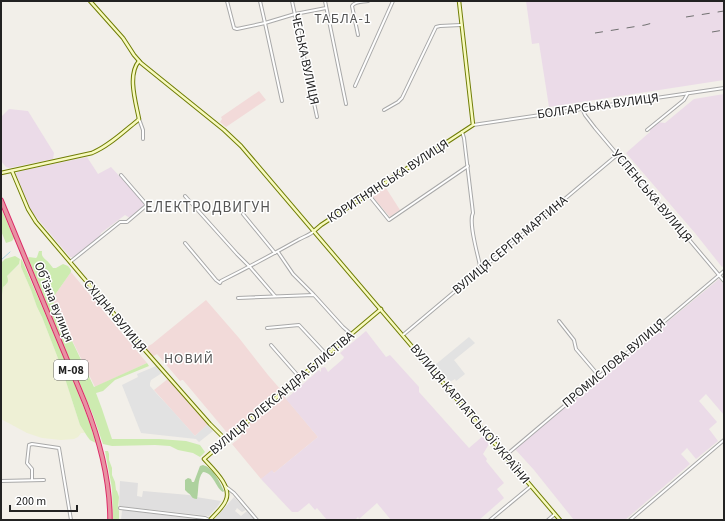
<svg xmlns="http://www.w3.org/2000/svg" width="725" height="521" font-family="'Source Sans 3',sans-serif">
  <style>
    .residential { fill: #e0dfdf }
    .commercial { fill: #f2dad9 }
    .industrial { fill: #ebdbe8 }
    .farmland { fill: #eef0d5 }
    .grass { fill: #cdebb0 }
    .forest { fill: #add19e }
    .parking { fill: #e2e2e2 }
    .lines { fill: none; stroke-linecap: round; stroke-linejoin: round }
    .stream { stroke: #aad3df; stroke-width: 1 }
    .street-casing { stroke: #a9a9a9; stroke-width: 4 }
    .secondary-casing { stroke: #707d05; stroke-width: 4.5 }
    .highway-casing { stroke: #dc2a67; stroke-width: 5.5 }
    .street { stroke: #fff; stroke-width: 2 }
    .secondary { stroke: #f7fabf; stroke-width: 2.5 }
    .highway { stroke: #e892a2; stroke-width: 3.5 }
    .rail { stroke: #707070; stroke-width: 1; stroke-dasharray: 8 8; stroke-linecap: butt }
    .labels { text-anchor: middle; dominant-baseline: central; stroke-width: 3; stroke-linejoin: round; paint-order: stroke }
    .shield { fill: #fff; stroke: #646464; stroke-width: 1 }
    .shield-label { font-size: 12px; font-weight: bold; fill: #222 }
    .street-label { font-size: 13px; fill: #222; stroke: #fff }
    .neighbourhood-label { font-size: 14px; letter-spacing: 1px; fill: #555; stroke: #fff }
    .quarter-label { font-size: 15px; letter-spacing: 1px; fill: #555; stroke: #fff }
  </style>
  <rect width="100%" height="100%" fill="#f2efe9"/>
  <g class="residential">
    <polygon points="120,481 138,483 137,496 142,497 143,491 189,495 196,497 221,501 218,506 209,516 119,506"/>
    <polygon points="234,497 246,510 242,512 237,508 235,511 241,516 247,511 255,520 214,520"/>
    <polygon points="123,510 180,517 203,520 121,520 122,511"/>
  </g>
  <g class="commercial">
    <polygon points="259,91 266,100 226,127 220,122 222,119 221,117"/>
    <polygon points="386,188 400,210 390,217 372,196"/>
    <polygon points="71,272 100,307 147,363 95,387 52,299"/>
    <polygon points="206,300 239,338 268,375 281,390 229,435 183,380 182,380 180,381 157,354 152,357 145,348 152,344"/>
    <polygon points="169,378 208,424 195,436 154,390"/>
    <polygon points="283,395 318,437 274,473 272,471 261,479 232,444 241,437 238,433"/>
  </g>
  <g class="industrial">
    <polygon points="526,1 724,1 724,80 549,107 539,43 532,44"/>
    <polygon points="724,94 724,266 722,267 695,233 626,153 650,132 650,129 658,122 665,123 694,99"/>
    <polygon points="9,109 28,111 54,153 53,159 9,168 6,167 1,161 1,117"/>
    <polygon points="87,157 98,174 111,167 145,204 130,218 125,215 101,233 100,236 73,257 70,257 31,211 27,204 16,175 16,173 21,171"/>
    <polygon points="719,279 724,285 724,415 706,394 699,401 717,422 709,429 718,441 696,459 687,448 681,454 690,464 625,520 574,520 534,470 515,449"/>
    <polygon points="366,331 386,357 390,355 419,387 419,392 469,448 483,436 489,444 483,454 487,459 486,461 504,483 497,489 504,498 479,520 391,520 377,503 359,519 358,517 355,520 327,520 317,508 315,510 309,503 298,512 292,512 261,479 272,470 274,473 318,437 286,399 319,370 321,372 321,368 325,367 328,372 343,359 344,357 340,353"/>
  </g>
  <polygon class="farmland" points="20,259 21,259 21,267 31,290 37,307 42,317 61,366 80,425 85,433 81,433 78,437 74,439 61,440 42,438 27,433 1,419 1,296 2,295 3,287 7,284 7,276 19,265"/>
  <g class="grass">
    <polygon points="1,208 14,238 12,241 6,243 1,231"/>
    <path d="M39,251H42C41,258 45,258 49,263C51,265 52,267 53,268H56L63,264L68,266L71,270V272L52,299L94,387L147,363L149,366L115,380L103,391L96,393L102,409L112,439H159L186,441L200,445L205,452L200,457L193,453L178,450L170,446L155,445L112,446L103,444L93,415L55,326L28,258L29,257L36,258L37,257Z"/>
    <path d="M15,256L20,259L19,264L7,276C9,282 8,283 3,287L2,295L1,296V263L5,259Z"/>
    <polygon points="21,259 22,260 70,372 89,421 96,443 90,440 87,436 80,425 61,366 42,317 37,307 31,290 21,267"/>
    <polygon points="105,451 108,451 109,454 109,460 112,468 112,475 115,482 116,490 117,491 119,497 118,508 119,511 119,520 113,520 112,488"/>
  </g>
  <path class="forest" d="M203,465C214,468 219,481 224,491L223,492C215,487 214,473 203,472C197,479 199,490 197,499C191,499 192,495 188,493C187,492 186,491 185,490V480L188,478L191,479L192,482H194L200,466Z"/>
  <g class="parking">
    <polygon points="469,337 475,343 454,360 465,374 456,381 455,379 450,382 435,365"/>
    <polygon points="156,366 162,373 151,380 150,383 150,386 157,394 171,409 195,436 208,424 213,431 199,442 196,439 141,433 122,385 138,377 137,374"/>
  </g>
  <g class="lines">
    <polyline class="stream" points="1,260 10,252"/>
    <defs>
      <g id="street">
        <polyline points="227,1 234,28 237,29 265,23 295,14 326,8"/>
        <polyline points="260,1 265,23 282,101"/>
        <polyline points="292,1 317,117"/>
        <polyline points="325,1 346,104"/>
        <path d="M358,35L352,6C355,1 363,2 368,1"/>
        <polyline points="355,86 393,1"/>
        <polyline points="582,108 585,115 595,128 724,281"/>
        <polyline points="384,110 398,102 402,98 436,27 440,26 461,25"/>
        <polyline points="139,119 143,130 143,139"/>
        <polyline points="473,125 724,88"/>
        <polyline points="647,130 684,100 688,93"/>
        <path d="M462,132L464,138L473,213C468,222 478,255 480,266L482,269"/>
        <polyline points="368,194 389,220 468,166"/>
        <polyline points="185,196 237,254 250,267 275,296"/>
        <polyline points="243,214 275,253"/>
        <path d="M185,243L216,280L220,283L221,281C247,268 273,254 298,240C303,237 310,235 314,231"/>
        <polyline points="278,252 293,274 313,294"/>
        <polyline points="70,262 120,222 127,222 147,205 121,175"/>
        <polyline points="238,298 314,295 343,327 351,334"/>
        <polyline points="559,321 574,340 576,349 599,376"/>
        <polyline points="267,328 299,325 327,355"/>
        <polyline points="403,335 617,155"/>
        <polyline points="271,345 300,378"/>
        <polyline points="505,456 724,271"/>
        <polyline points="32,480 32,469 27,463 29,445 32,444 59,448 71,520"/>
        <polyline points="1,481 44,480"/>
        <polyline points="225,486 234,493 257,520"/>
        <polyline points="120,508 205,518 209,520"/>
        <polyline points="490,520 531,486"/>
        <polyline points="548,520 555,514"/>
        <polyline points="630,520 724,440"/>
      </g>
      <g id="secondary">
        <polyline points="90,1 123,38 134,55 141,63 224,130 241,146 560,520"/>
        <polyline points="12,171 28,209 36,222 143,348 210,424 226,440"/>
        <path d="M1,173L92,153C109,146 123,132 137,121L139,119C136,103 127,75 139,61"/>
        <polyline points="314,231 321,225 473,125 459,1"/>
        <path d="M210,520C215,514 223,508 226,500C232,486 213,469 204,459L226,440L381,309"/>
      </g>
      <path id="highway" d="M1,200L85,403C100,441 110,479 110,520"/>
    </defs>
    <use href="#street" class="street-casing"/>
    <use href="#secondary" class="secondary-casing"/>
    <use href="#highway" class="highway-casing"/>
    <use href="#street" class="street"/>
    <use href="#secondary" class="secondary"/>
    <use href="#highway" class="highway"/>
    <g class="rail">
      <polyline points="686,17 724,11"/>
      <polyline points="712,32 724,30"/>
      <polyline points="595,33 645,25 656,22"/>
    </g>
  </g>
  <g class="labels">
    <rect class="shield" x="54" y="360" width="34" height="20" rx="3"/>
    <g class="shield-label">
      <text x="71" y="370">М-08</text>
    </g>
    <g class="street-label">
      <text transform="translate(305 59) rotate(78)">ЧЕСЬКА ВУЛИЦЯ</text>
      <text transform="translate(598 106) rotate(-8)">БОЛГАРСЬКА ВУЛИЦЯ</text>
      <text transform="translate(388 181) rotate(-33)">КОРИТНЯНСЬКА ВУЛИЦЯ</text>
      <text transform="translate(652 196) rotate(50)">УСПЕНСЬКА ВУЛИЦЯ</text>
      <text transform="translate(510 245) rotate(-40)">ВУЛИЦЯ СЕРГІЯ МАРТИНА</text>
      <text transform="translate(54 302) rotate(68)">Обʼїзна вулиця</text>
      <text transform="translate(115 316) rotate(50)">СХІДНА ВУЛИЦЯ</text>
      <text transform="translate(614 363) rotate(-40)">ПРОМИСЛОВА ВУЛИЦЯ</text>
      <text transform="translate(282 393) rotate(-40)">ВУЛИЦЯ ОЛЕКСАНДРА БЛИСТІВА</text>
      <text transform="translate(470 414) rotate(50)">ВУЛИЦЯ КАРПАТСЬКОЇ УКРАЇНИ</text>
    </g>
    <g class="neighbourhood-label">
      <text x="343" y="19">ТАБЛА-1</text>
      <text x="189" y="359">НОВИЙ</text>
    </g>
    <g class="quarter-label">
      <text x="208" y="207">ЕЛЕКТРОДВИГУН</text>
    </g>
  </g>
  <rect width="725" height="521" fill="none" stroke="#222222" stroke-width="4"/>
  <path d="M10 505v6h67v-6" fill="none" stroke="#222222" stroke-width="2"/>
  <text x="16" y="505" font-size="12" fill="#222222" stroke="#ffffff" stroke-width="3" paint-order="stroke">200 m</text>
</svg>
